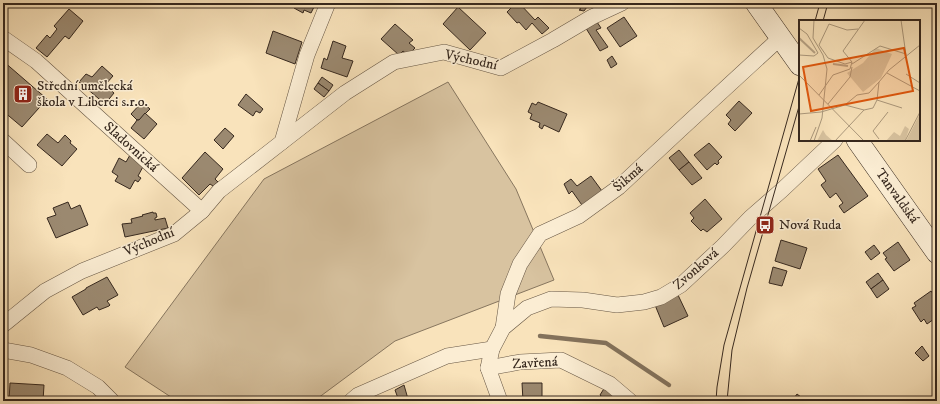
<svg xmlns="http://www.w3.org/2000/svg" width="940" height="404" font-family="'IM FELL DW Pica',serif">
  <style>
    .green { fill: #d8c3a0; stroke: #87765f }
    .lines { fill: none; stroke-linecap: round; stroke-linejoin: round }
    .stream { stroke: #83725c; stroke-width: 4.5 }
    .building { fill: #9b8970; stroke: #36281e }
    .minor-casing { stroke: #675745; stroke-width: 16 }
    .secondary-casing { stroke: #36281e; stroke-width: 22 }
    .minor { stroke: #fbedd3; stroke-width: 15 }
    .secondary { stroke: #fbedd3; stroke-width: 21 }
    .tram { stroke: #36281e; stroke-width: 1 }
    .labels { text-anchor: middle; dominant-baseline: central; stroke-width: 3; stroke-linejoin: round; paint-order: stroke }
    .street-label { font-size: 14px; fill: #36281e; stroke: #fbedd3 }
    .poi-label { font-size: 14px; fill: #36281e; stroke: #fbedd3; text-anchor: start }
    .inset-river { fill: none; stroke: #b7a386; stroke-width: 2 }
    .inset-road { fill: none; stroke: #ab987c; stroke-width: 1 }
    .view { fill: #df570d; fill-opacity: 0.15; stroke: #df570d; stroke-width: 2 }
    .inset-edge { fill: none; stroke: #36281e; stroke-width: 2 }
  </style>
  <rect width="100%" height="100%" fill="#f9e3bb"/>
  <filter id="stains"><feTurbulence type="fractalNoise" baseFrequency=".005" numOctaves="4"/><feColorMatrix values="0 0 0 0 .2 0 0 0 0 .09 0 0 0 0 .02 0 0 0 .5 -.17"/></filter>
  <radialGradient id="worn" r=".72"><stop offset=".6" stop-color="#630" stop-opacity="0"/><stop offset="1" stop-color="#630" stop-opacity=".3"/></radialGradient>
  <polygon class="green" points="448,82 516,189 554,280 395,341 314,401 177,401 125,367 264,179"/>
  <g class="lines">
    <polyline class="stream" points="540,336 606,343 669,385"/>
  </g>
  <g class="building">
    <polygon points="289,3 316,3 311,13 304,10 303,13 294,8 295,5"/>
    <polygon points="516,3 519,3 535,20 538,17 549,28 542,34 532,23 526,30 519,22 517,23 507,12"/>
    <polygon points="573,3 590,3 584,11 579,10 581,9"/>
    <polygon points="881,3 932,3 931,7 880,4"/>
    <polygon points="458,7 486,33 470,50 443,24"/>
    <polygon points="69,9 83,21 69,39 65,36 47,57 36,48 47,35 50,38 57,29 54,26"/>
    <polygon points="624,17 637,36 620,47 607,28"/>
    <polygon points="595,19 601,28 596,30 608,47 600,51 584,25"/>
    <polygon points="395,24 413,40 409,43 415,48 408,55 403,51 399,55 381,39"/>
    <polygon points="273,31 302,42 295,64 266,53"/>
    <polygon points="333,41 346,46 342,58 353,61 347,77 321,68 324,58 327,60"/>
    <polygon points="612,56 617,64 611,68 607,60"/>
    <polygon points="3,61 47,99 22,127 3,111 3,97 5,95 3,94"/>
    <polygon points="102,66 113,76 105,85 114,93 105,104 79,82 86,74 92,77"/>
    <polygon points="322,77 333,85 329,91 318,83"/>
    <polygon points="318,83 329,91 324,97 314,89"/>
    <polygon points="246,94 263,109 260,113 256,111 253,116 238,105"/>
    <polygon points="739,101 752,113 735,131 728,124 731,120 726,115"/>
    <polygon points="142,102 150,109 139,120 137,120 131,114"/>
    <polygon points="538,102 567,114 559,132 544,125 542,129 539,127 540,123 530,119 532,114 528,112 532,103 536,105"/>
    <polygon points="145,113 157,124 144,139 131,128 135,123 137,120 139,120"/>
    <polygon points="225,128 234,136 223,149 214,140"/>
    <polygon points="47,134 58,143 65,135 71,141 70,143 77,149 62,166 37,145"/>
    <polygon points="709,143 722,157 718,161 719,163 717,165 715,163 707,170 694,155"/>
    <polygon points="679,150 689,162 679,170 669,158"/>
    <polygon points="205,152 223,169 215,179 218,182 213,186 210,184 199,195 182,178"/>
    <polygon points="130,155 145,163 138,176 141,178 138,182 135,180 130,189 115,181 118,176 112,172 119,158 126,162"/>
    <polygon points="838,155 868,196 844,213 839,206 843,203 836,193 830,198 821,185 826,181 818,169"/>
    <polygon points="689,162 702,178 692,185 679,170"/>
    <polygon points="591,176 602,191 584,208 572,191 569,194 564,184 571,179 577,186"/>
    <polygon points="705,199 722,219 707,232 703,229 701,231 691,221 694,218 690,213"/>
    <polygon points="68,202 71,209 80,205 88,225 56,238 47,218 56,215 53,208"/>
    <polygon points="153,212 153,213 156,213 157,217 155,218 155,220 165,218 168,228 125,237 122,224 132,223 131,219 143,216 142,215"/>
    <polygon points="781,240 807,248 800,269 775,261"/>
    <polygon points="898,242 910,260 894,271 885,259 887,258 883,253"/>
    <polygon points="874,245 880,253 871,260 865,252"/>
    <polygon points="773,267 787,271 782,286 769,283"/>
    <polygon points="878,273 883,280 871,289 866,282"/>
    <polygon points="107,277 118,295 107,301 110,305 109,306 99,310 97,307 83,315 72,297 86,289 86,288"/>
    <polygon points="883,280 889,289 877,298 871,289"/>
    <polygon points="931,291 937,299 937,317 927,324 924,319 921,322 912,308 916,306 914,303"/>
    <polygon points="678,295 688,316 664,327 655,305"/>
    <polygon points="922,346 929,356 923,361 915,353"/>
    <polygon points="10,383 44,385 43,401 9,401"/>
    <polygon points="522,383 542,383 542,401 523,401"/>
    <polygon points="404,385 408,399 403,401 399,401 395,390"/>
    <polygon points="605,387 623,401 607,401 600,395"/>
    <polygon points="797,394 806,401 792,401"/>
  </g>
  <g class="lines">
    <defs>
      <g id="minor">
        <polyline points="3,38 36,61 202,211"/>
        <polyline points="3,141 29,165"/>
        <polyline points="282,142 345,93 394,62 444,52 501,68 553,40 592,17 622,3"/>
        <polyline points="3,325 45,291 82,271 174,234 202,211 219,191 282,142 307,55 328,3"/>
        <polyline points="503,328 508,294 520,264 540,234 579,216 619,187 679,131 780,38"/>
        <polyline points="3,350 31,355 67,368 98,387 112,401"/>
        <polyline points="488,368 492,349 503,328 527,308 551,299 583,300 617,305 644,302 661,297 681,285 723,246 750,218 782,190 835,140"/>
        <polyline points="351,401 358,395 447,356 492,349"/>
        <polyline points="500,401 488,368 520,362 561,360 610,384 630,401"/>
      </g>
      <g id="secondary">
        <polyline points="756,3 800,65"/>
        <polyline points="857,140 937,253"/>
      </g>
    </defs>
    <use href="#minor" class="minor-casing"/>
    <use href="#secondary" class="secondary-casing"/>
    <use href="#minor" class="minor"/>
    <use href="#secondary" class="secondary"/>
    <g class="tram">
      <polyline points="815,21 820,3"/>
      <polyline points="823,21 828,3"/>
      <polyline points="716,401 717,387 724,345 800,75"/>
      <polyline points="727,401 732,350 747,288 800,103"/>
    </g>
  </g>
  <defs>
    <symbol id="building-square" viewBox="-11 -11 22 22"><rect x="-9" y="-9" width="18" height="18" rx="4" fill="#8f2418" stroke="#fbedd3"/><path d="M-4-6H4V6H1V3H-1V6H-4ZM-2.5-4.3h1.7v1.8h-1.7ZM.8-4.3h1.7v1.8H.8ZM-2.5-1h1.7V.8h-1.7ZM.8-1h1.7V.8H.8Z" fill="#fff"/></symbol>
    <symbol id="bus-square" viewBox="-11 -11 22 22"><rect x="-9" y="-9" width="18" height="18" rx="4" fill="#8f2418" stroke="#fbedd3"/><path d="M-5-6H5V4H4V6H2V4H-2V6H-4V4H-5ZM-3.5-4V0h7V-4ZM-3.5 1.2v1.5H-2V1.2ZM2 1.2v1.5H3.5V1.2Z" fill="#fff"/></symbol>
  </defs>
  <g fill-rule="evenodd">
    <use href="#building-square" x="12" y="83" width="22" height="22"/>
    <use href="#bus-square" x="754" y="214" width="22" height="22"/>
  </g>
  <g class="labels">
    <g class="street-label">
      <text transform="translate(471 60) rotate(12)">Východní</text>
      <text transform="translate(131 147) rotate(42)">Sladovnická</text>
      <text transform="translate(628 178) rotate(-41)">Šikmá</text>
      <text transform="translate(897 196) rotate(54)">Tanvaldská</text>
      <text transform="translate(149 242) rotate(-23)">Východní</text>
      <text transform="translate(696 269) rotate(-41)">Zvonková</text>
      <text transform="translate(535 363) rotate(-3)">Zavřená</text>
    </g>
    <g class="poi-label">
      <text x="37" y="86">Střední umělecká<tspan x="37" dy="16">škola v Liberci s.r.o.</tspan></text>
      <text x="779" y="225">Nová Ruda</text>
    </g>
  </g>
  <g transform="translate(799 20)">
    <rect width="121" height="121" fill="#f9e3bb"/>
    <path d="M77,28L93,34L82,58L64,72L48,53L64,43ZM121,94V121H107ZM106,106L110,109L106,121H87L95,112L101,116ZM24,110L27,115L34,121H18Z" fill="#d8c3a0"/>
    <path class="inset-river" d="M0,18L16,33M34,44L49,46"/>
    <path class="inset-road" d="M15,0L14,18L24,35L28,49L23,98L15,121M102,0L107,35M0,8L8,14L19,33L15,36L0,35M59,9L48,10L30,4L20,25L29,38L46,44L53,42L44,31L66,0M53,44L81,26L107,34M88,53L121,71M107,54L121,63M0,55L65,121M20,75L34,55L51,49L53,42M78,80L103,88M29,84L51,57L53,47M46,85L65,90L74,88L78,80L80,62L90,50L121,25M0,94L22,92L46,85L58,75L70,73L80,62M80,119L74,111L89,92M11,121L17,107M36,121L65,90M106,121L121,92"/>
    <path class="view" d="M105,28L114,71L12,91L4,47Z"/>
    <rect width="121" height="121" class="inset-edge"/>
  </g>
  <rect width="940" height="404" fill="none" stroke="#f9e3bb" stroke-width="16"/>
  <rect x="4" y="4" width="932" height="396" fill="none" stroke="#36281e" stroke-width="2"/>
  <rect x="8" y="8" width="924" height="388" fill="none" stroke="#36281e"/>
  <rect width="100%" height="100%" filter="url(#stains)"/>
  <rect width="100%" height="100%" fill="url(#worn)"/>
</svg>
